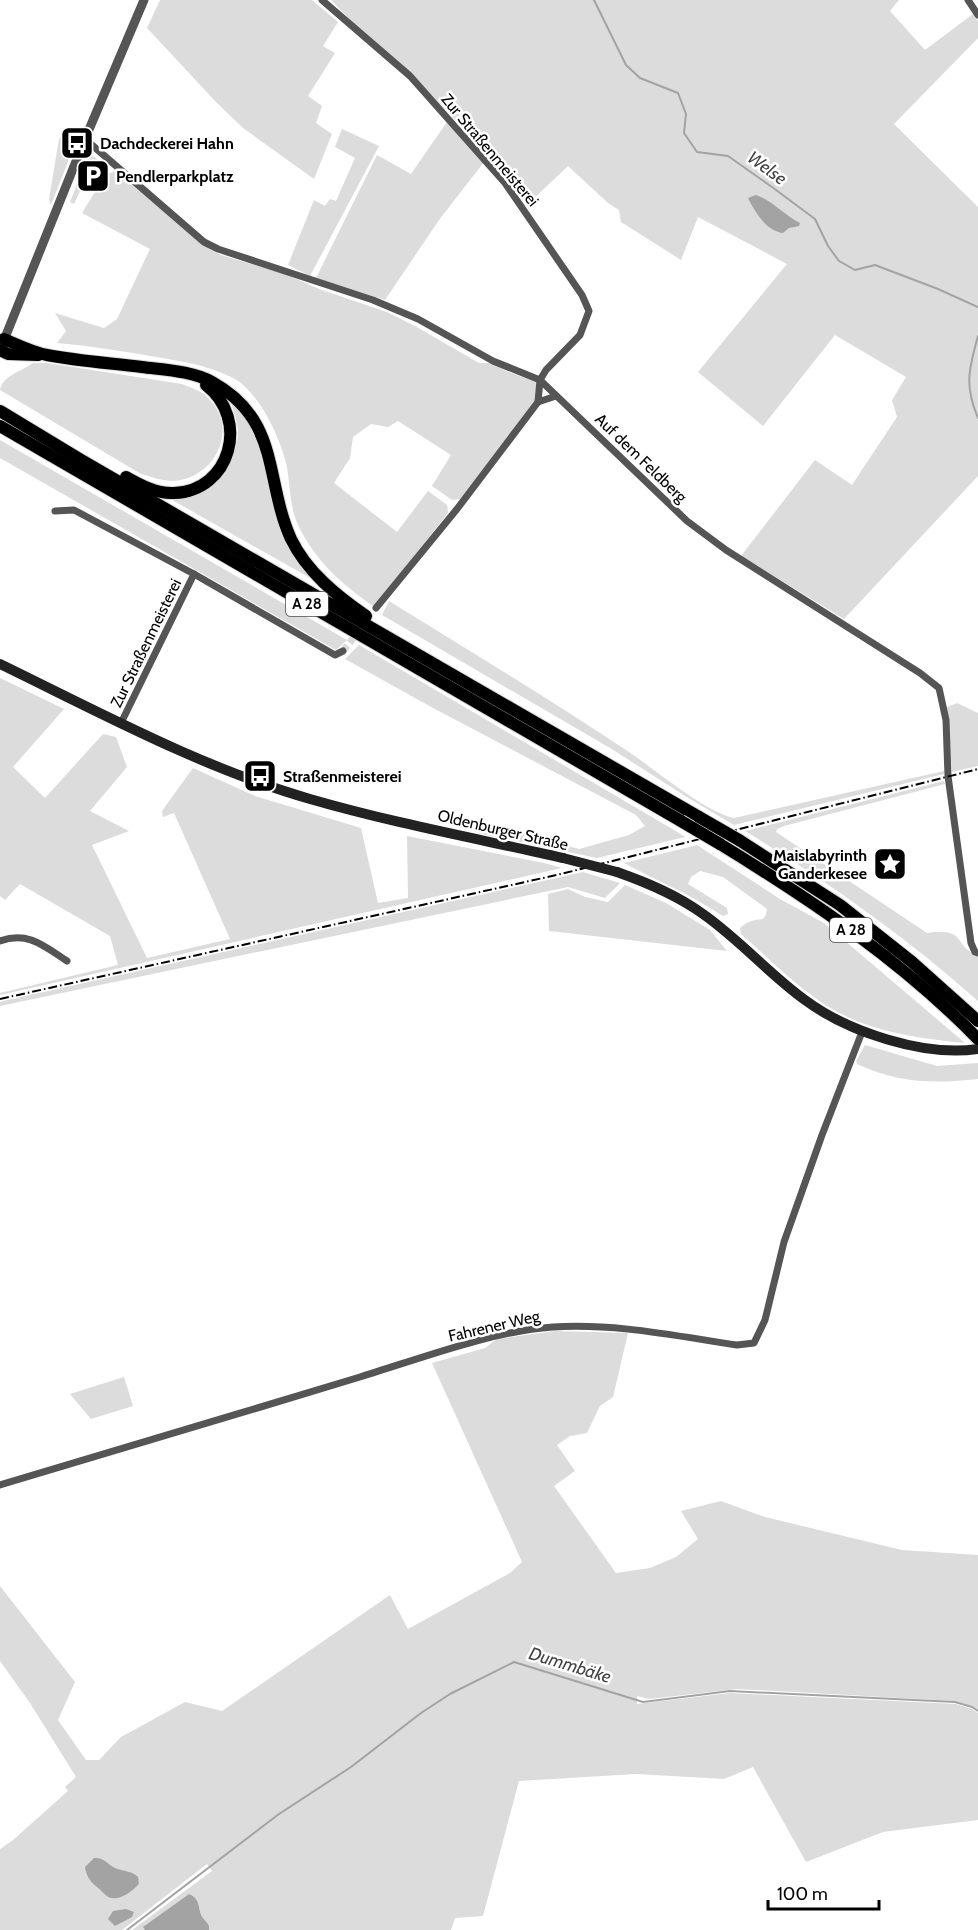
<svg xmlns="http://www.w3.org/2000/svg" width="978" height="1930" font-family="Cabin,sans-serif">
  <style>
    .green { fill: #dcdcdc }
    .water { fill: #a3a3a3 }
    .lines { fill: none; stroke-linecap: round; stroke-linejoin: round }
    .stream { stroke: #a3a3a3; stroke-width: 2 }
    .minor-tunnel { stroke: #d9d9d9; stroke-width: 7; stroke-dasharray: 7 3.5; stroke-linecap: butt }
    .motorway-casing { stroke: #dbdbdb; stroke-width: 14 }
    .minor { stroke: #555; stroke-width: 7 }
    .tertiary { stroke: #555; stroke-width: 9 }
    .secondary { stroke: #222; stroke-width: 10 }
    .motorway { stroke: #000; stroke-width: 12 }
    .rail { stroke: #000; stroke-width: 2; stroke-dasharray: 9 3 1.5 3; stroke-linecap: butt }
    .motorway-bridge-casing { stroke: #dbdbdb; stroke-width: 14; stroke-linecap: butt }
    .secondary-bridge { stroke: #222; stroke-width: 10 }
    .motorway-bridge { stroke: #000; stroke-width: 12 }
    .labels { text-anchor: middle; dominant-baseline: central; stroke-width: 5; stroke-linejoin: round; paint-order: stroke }
    .shield { fill: #fff; stroke: #4c4c4c; stroke-width: 1.5 }
    .shield-label { font-size: 15px; font-weight: bold; fill: #000 }
    .poi-label { font-size: 16px; font-weight: bold; fill: #000; stroke: #fff; text-anchor: start }
    .street-label { font-size: 16px; fill: #000; stroke: #fff }
    .water-label { font-size: 18px; font-style: italic; fill: #444; stroke: #fff }
  </style>
  <rect width="100%" height="100%" fill="#fff"/>
  <g class="green">
    <polygon points="160,0 312,0 338,22 323,46 335,53 308,96 322,106 316,123 332,134 314,179 243,128 216,102 147,28"/>
    <polygon points="331,0 899,0 890,11 925,50 973,14 978,21 978,38 894,124 978,207 978,476 844,619 741,556 815,460 852,485 897,417 892,400 906,377 835,335 763,426 698,372 787,264 698,217 681,260 621,222 619,210 608,203 568,166 528,204 509,175 397,61 364,34"/>
    <polygon points="447,122 484,162 439,220 385,300 316,278 377,155 411,174"/>
    <polygon points="342,129 379,146 310,276 288,265 314,200 325,206 330,199 336,201 355,158 335,147"/>
    <polygon points="64,134 72,135 77,139 51,205 49,199 59,139"/>
    <polygon points="90,156 95,157 100,163 82,187 74,204 70,202 87,159"/>
    <path d="M114,172L118,173L209,249L221,255L285,274L319,289L387,312L415,326L479,363H492L506,371L536,382L537,389L534,404L460,499L452,500L432,486L451,455L398,421L388,427L371,424L353,437L350,458L334,483L397,532L428,491L447,505L448,513L374,607C341,583 316,562 298,525C290,508 290,486 287,467C281,439 258,389 231,377C207,365 181,361 156,357C123,351 90,346 57,343L66,331L55,313L104,328L117,319L150,249L82,213L106,174Z"/>
    <path d="M33,363H47L182,384C192,388 203,391 210,400C239,431 214,479 173,481C162,481 152,477 141,474L0,390C3,375 21,372 33,363Z"/>
    <path d="M230,400L253,426L263,444L272,491L319,583L165,496C174,496 185,497 194,494C220,487 237,458 238,432C238,421 233,410 230,400Z"/>
    <polygon points="0,440 347,640 336,650 0,458"/>
    <path d="M389,601C468,650 548,698 626,750C652,767 706,813 734,818L944,771V774L734,825L690,799L610,748L382,615Z"/>
    <polygon points="359,645 674,830 685,837 597,858 477,833 482,822 579,849 629,835 645,826 636,815 433,708 345,659"/>
    <polygon points="0,678 64,709 13,767 45,798 103,734 116,737 127,767 90,811 129,831 92,845 147,958 230,939 174,813 163,817 162,811 193,768 255,796 361,828 378,903 408,898 407,836 544,863 562,868 0,995 0,993 118,965 110,936 20,884 5,900 0,896"/>
    <polygon points="957,703 978,713 978,766 952,772 947,707"/>
    <path d="M944,781L945,784L784,826L777,829L776,832L927,933C967,927 953,946 978,956V1001C906,937 827,881 745,831Z"/>
    <path d="M697,845L780,899L824,923L965,1043C913,1038 857,1030 814,997C788,978 765,955 741,934L740,928C748,921 753,920 763,919L766,915L767,909L723,877L700,871L691,877L688,884L727,908L728,914L723,916C690,894 657,881 624,863Z"/>
    <polygon points="583,872 620,883 605,898 568,887 0,1006 0,1002 3,1001"/>
    <polygon points="625,885 666,903 710,930 727,951 549,931 548,894 568,889 585,897 608,902"/>
    <path d="M865,1045L937,1066L978,1063V1079C934,1084 898,1083 857,1064L856,1061Z"/>
    <path d="M555,1331L628,1333L613,1397L600,1406L587,1433L570,1436L557,1445L575,1471L554,1486L616,1573L650,1568L676,1557L698,1539L681,1511L721,1501L765,1517L902,1550L978,1555V1709L956,1701L737,1689L649,1699L637,1696V1704L730,1693L956,1704L972,1709L978,1713V1820L883,1832L806,1862L753,1767L724,1779L636,1774L519,1781L483,1916L455,1918L451,1930H209V1926C208,1923 205,1921 203,1918C197,1910 202,1899 189,1894L144,1927L145,1930H132L212,1871L207,1864L122,1930H0V1849L13,1840L68,1791L65,1787L76,1777L30,1703L0,1661V1586L75,1682L58,1720L86,1760H99L121,1737L185,1702L222,1711L390,1595L408,1629L510,1573L522,1562L432,1363L485,1348L497,1339Z"/>
    <polygon points="124,1377 133,1406 91,1419 70,1394"/>
  </g>
  <g class="water">
    <path d="M756,195C773,201 784,215 800,223L799,226L789,228L783,233C766,231 755,212 748,198Z"/>
    <path d="M94,1858C104,1857 107,1864 115,1868C124,1872 131,1870 138,1877L139,1884C132,1891 120,1902 108,1897C105,1895 101,1890 97,1887C90,1882 86,1875 85,1867Z"/>
    <path d="M189,1894C202,1899 197,1910 203,1918C205,1921 208,1923 209,1926V1930H145L143,1927Z"/>
    <polygon points="126,1909 134,1912 132,1917 115,1926 108,1919 113,1911"/>
  </g>
  <g class="lines">
    <g class="stream">
      <polyline points="594,0 626,65 640,78 678,93 686,114 684,133 697,152 728,156 772,187 815,219 828,246 839,261 855,270 875,265 938,289 978,307"/>
      <path d="M978,336C969,369 964,385 978,418"/>
      <polyline points="127,1930 279,1814 351,1767 421,1713 450,1694 514,1662 643,1702 730,1691 955,1702 972,1707 978,1711"/>
    </g>
    <polyline class="minor-tunnel" points="343,651 358,632"/>
    <defs>
      <g id="motorway">
        <path d="M4,339C18,345 32,352 47,355C78,361 110,363 142,367C165,370 192,371 212,382C281,420 264,479 291,539C307,572 337,596 366,616"/>
        <polyline points="0,350 8,354 38,355"/>
        <polyline points="0,411 81,460 699,817"/>
        <polyline points="0,426 681,821"/>
        <path d="M126,477C140,485 157,494 174,493C231,491 250,419 206,385"/>
        <polyline points="739,840 840,905 912,962 978,1021"/>
        <path d="M720,844C813,901 902,961 978,1039"/>
      </g>
    </defs>
    <use href="#motorway" class="motorway-casing"/>
    <g class="minor">
      <polyline points="322,0 410,76 505,183 582,295 589,311 580,335 546,370 540,380 538,402 457,509 376,608"/>
      <polyline points="968,0 978,15"/>
      <polyline points="85,139 204,242 218,249 373,300 418,319 493,361 540,380 687,521 726,550 920,673 939,688 946,720 948,776 971,943 975,952 978,953"/>
      <polyline points="538,402 556,396"/>
      <polyline points="55,511 74,510 194,574 335,655 343,651"/>
      <polyline points="121,723 194,574"/>
      <path d="M0,941C28,931 44,946 67,961"/>
      <path d="M0,1485C120,1450 240,1413 360,1377C419,1359 492,1331 553,1327C615,1323 676,1336 737,1345L754,1343L765,1320L784,1242L822,1135L862,1032"/>
    </g>
    <polyline class="tertiary" points="2,345 85,139 144,0"/>
    <g class="secondary">
      <path d="M0,664C101,713 202,768 310,799C393,823 479,839 563,858"/>
      <path d="M617,872C648,883 677,895 703,914C740,940 769,974 805,1000C848,1032 924,1057 978,1049"/>
    </g>
    <use href="#motorway" class="motorway"/>
    <polyline class="rail" points="0,999 561,874 978,769"/>
    <defs>
      <g id="motorway-bridge">
        <polyline points="699,817 739,840"/>
        <polyline points="681,821 720,844"/>
      </g>
    </defs>
    <use href="#motorway-bridge" class="motorway-bridge-casing"/>
    <polyline class="secondary-bridge" points="563,858 617,872"/>
    <use href="#motorway-bridge" class="motorway-bridge"/>
  </g>
  <defs>
    <symbol id="bus-square" viewBox="-11 -11 22 22"><rect x="-9" y="-9" width="18" height="18" rx="4" fill="#000" stroke="#fff"/><path d="M-5-6H5V4H4V6H2V4H-2V6H-4V4H-5ZM-3.5-4V0h7V-4ZM-3.5 1.2v1.5H-2V1.2ZM2 1.2v1.5H3.5V1.2Z" fill="#fff"/></symbol>
    <symbol id="parking-square" viewBox="-11 -11 22 22"><rect x="-9" y="-9" width="18" height="18" rx="4" fill="#000" stroke="#fff"/><path d="M-3.5-5.5H1a3.5 3.5 0 0 1 0 7H-1V5.5H-3.5ZM-1-3.4V-.6H.8a1.4 1.4 0 0 0 0-2.8Z" fill="#fff"/></symbol>
    <symbol id="sight-square" viewBox="-11 -11 22 22"><rect x="-9" y="-9" width="18" height="18" rx="4" fill="#000" stroke="#fff"/><path d="M0-6L1.8-2.2L6-1.7L2.9 1.2L3.7 5.4L0 3.3L-3.7 5.4L-2.9 1.2L-6-1.7L-1.8-2.2Z" fill="#fff"/></symbol>
  </defs>
  <g fill-rule="evenodd">
    <use href="#bus-square" x="58" y="124" width="38" height="38"/>
    <use href="#parking-square" x="74" y="157" width="38" height="38"/>
    <use href="#bus-square" x="241" y="757" width="38" height="38"/>
    <use href="#sight-square" x="871" y="845" width="38" height="38"/>
  </g>
  <g class="labels">
    <g class="shield">
      <rect x="286" y="592" width="42" height="24" rx="4.5"/>
      <rect x="830" y="918" width="42" height="24" rx="4.5"/>
    </g>
    <g class="shield-label">
      <text x="307" y="604">A 28</text>
      <text x="851" y="930">A 28</text>
    </g>
    <g class="poi-label">
      <text x="100" y="143">Dachdeckerei Hahn</text>
      <text x="116" y="176">Pendlerparkplatz</text>
      <text x="283" y="776">Straßenmeisterei</text>
      <text x="867" y="855" text-anchor="end">Maislabyrinth<tspan x="867" dy="18">Ganderkesee</tspan></text>
    </g>
    <g class="street-label">
      <text transform="translate(490 150) rotate(50)">Zur Straßenmeisterei</text>
      <text transform="translate(641 458) rotate(44)">Auf dem Feldberg</text>
      <text transform="translate(146 643) rotate(-64)">Zur Straßenmeisterei</text>
      <text transform="translate(503 830) rotate(13)">Oldenburger Straße</text>
      <text transform="translate(494 1326) rotate(-13)">Fahrener Weg</text>
    </g>
    <g class="water-label">
      <text transform="translate(767 168) rotate(36)">Welse</text>
      <text transform="translate(570 1665) rotate(17)">Dummbäke</text>
    </g>
  </g>
  <path d="M768 1900v9h111v-9" fill="none" stroke="#000000" stroke-width="3"/>
  <text x="777" y="1900" font-size="18" fill="#000000" stroke="#ffffff" stroke-width="4.5" paint-order="stroke">100 m</text>
</svg>
